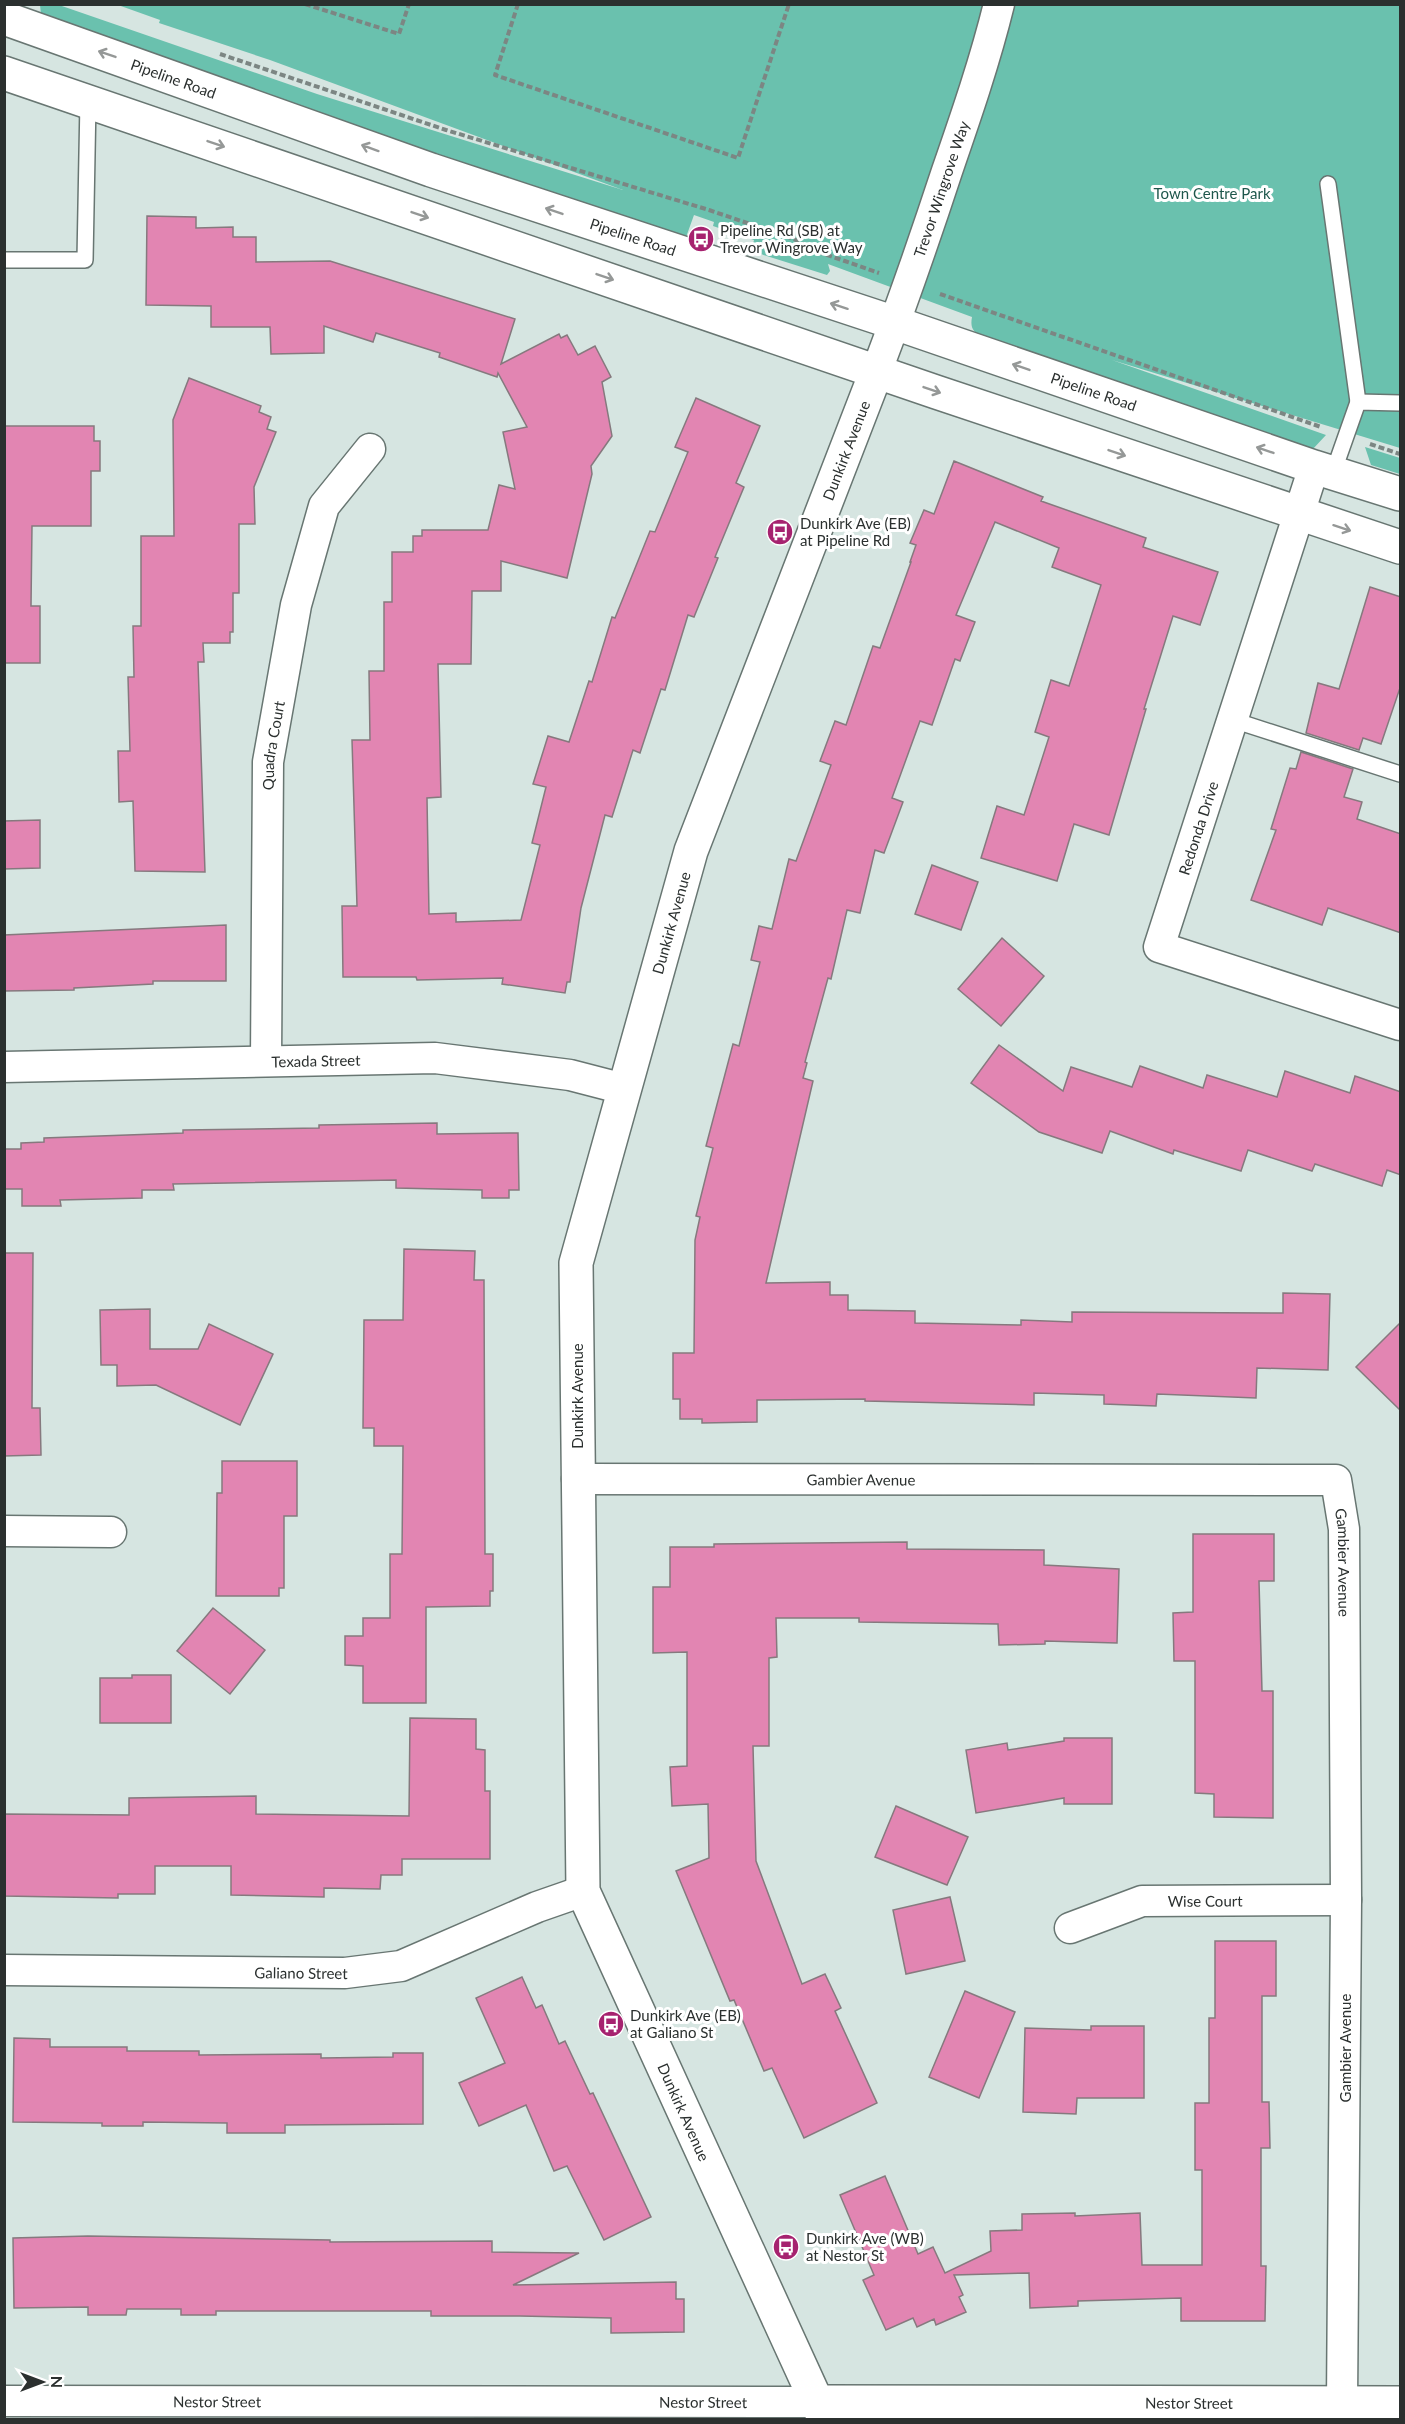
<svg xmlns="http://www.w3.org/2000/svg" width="1405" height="2424" font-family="Lato,sans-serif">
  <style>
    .green { fill: #6ac1ae }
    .building { fill: #e285b2; stroke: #86797e; stroke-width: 1.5 }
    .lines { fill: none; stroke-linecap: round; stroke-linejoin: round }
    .service-casing { stroke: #687672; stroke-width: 18 }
    .minor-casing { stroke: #687672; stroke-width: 33 }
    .tertiary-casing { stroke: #687672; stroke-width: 36 }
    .secondary-casing { stroke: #687672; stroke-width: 36 }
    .path { stroke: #7c8683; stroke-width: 4; stroke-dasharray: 6 3; stroke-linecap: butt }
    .service { stroke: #fff; stroke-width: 15 }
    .minor { stroke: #fff; stroke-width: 30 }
    .tertiary { stroke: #fff; stroke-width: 33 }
    .secondary { stroke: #fff; stroke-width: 33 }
    .oneway { stroke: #959897 }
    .labels { text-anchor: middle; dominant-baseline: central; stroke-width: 6; stroke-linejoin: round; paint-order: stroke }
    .street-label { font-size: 15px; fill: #2b302f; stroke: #fff }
    .park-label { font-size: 15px; fill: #1e574c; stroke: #fff }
    .poi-label { font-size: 15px; fill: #2b302f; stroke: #fff; text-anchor: start }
  </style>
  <rect width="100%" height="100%" fill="#d6e5e1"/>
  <g class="green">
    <path d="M40,5H59L317,94L623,190L270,60L159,23L160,20L118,5H1400V448L1112,360L1326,435L1312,450L982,338C973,331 970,328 972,317L828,264L830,271L827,275L751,251L754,240L713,226L714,222L694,215L685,240L431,154L41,14Z"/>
    <polygon points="1365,447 1400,458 1400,474 1371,465"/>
  </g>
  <g class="building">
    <polygon points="147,216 196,217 196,228 233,227 233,237 256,237 256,262 330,261 515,319 501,364 559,334 561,338 567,335 578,355 595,346 611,377 602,382 612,436 591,466 592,474 567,578 501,561 501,591 472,591 471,664 438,664 441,797 427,798 429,914 456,913 456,922 521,920 540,845 532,843 546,787 533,784 548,736 569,742 589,681 592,682 612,617 615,618 650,531 655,532 688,452 675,447 696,398 760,426 736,483 744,487 715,557 718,558 694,617 688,615 665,690 661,689 640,753 633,750 612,817 605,815 581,908 570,982 567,982 565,993 502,984 503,978 417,980 416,977 343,977 342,906 357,906 352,740 370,740 369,671 384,671 384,602 392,602 392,552 413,552 413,536 422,536 422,530 488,530 499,485 515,489 503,432 527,427 498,373 497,377 439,357 440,353 376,333 373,342 324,326 324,353 271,354 270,327 211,327 211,306 146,305"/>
    <polygon points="189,378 261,406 259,412 271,417 267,429 276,432 254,487 255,524 239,524 239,593 233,593 233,632 230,632 230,643 203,643 204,662 198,662 205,872 135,871 133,801 119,802 118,751 130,751 128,677 134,677 133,626 141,626 141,536 174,536 173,420"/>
    <polygon points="4,426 94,426 94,441 100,441 100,471 91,471 91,526 32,526 31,606 40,606 40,663 4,663"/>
    <polygon points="954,461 1043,497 1041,501 1146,538 1143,547 1218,572 1200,625 1173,616 1144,709 1146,709 1109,835 1074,824 1057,881 981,858 997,806 1024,815 1049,737 1035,732 1051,680 1069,686 1101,585 1052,567 1059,548 995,522 956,615 975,622 960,661 955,659 932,725 920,721 892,798 903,802 884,853 875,850 860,913 847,910 831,979 828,978 805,1062 807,1063 803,1078 813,1081 766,1283 830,1282 830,1295 848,1295 848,1310 915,1311 915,1323 1021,1325 1021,1320 1072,1322 1072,1312 1283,1313 1283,1293 1330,1294 1328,1370 1257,1368 1256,1398 1157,1394 1156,1406 1104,1404 1104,1395 1034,1393 1034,1405 865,1401 865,1399 757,1400 757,1422 702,1423 702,1419 680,1419 680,1399 673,1399 673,1353 694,1353 695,1240 700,1217 696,1216 713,1148 706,1146 733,1044 739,1046 760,962 751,960 759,926 772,929 789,859 796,861 831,765 820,761 835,721 846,725 873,646 880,648 911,562 910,562 916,545 910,543 924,510 934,514"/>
    <polygon points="1370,587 1401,597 1401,685 1381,744 1363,738 1359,750 1306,733 1318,683 1339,689"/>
    <polygon points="1301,752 1353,769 1344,797 1362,802 1357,819 1401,834 1401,933 1328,908 1322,925 1251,900 1276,830 1271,829 1290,768 1296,769"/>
    <polygon points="40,820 40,868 4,869 4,821"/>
    <polygon points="932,865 978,882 961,930 915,914"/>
    <polygon points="226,925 226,981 153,981 153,984 74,988 74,990 4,991 4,935"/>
    <polygon points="1002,938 1044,976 1001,1026 958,989"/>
    <polygon points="999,1045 1063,1091 1071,1067 1132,1087 1140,1066 1203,1088 1207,1075 1277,1097 1285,1071 1350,1093 1355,1076 1401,1092 1401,1175 1387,1170 1382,1186 1315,1164 1312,1171 1248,1150 1241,1171 1174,1150 1173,1154 1110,1131 1102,1153 1039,1132 971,1083"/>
    <polygon points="437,1123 437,1134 518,1133 519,1190 509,1190 509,1198 482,1198 482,1190 396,1188 396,1180 173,1184 174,1190 142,1190 142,1198 60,1200 61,1206 22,1206 22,1189 4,1189 4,1149 21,1149 21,1143 44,1142 44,1138 183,1133 183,1130 319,1128 319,1125"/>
    <polygon points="404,1249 475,1251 474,1280 484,1280 485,1554 493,1554 493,1591 490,1591 490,1606 426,1607 426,1703 363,1703 363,1666 345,1665 345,1636 363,1636 363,1618 390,1618 390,1554 402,1554 403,1446 374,1446 374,1428 363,1428 364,1320 403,1320"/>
    <polygon points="4,1253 33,1253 32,1408 40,1408 41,1455 4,1456"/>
    <polygon points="150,1309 150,1349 198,1349 209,1324 273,1354 240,1425 156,1385 117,1386 117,1365 101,1365 100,1310"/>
    <polygon points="1401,1322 1401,1411 1356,1367"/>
    <polygon points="222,1461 297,1461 297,1516 284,1516 284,1588 279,1588 279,1596 216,1596 217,1493 222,1493"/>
    <polygon points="1193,1534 1274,1534 1274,1581 1259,1581 1262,1691 1273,1691 1273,1818 1214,1817 1214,1794 1195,1793 1195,1661 1174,1661 1173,1613 1193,1612"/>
    <polygon points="907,1542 907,1549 1044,1550 1044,1565 1119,1569 1117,1643 1045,1641 1045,1644 999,1645 998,1624 859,1622 859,1618 776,1618 777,1657 769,1658 769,1746 753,1746 756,1861 802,1984 825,1974 841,2008 835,2011 877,2103 804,2138 772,2068 764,2071 734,2000 730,2001 676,1871 709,1858 708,1804 672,1806 670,1767 687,1766 687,1652 653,1653 653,1587 670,1587 670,1547 714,1547 714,1544"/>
    <polygon points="213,1608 265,1650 230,1694 177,1651"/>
    <polygon points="132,1675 171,1675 171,1723 100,1723 100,1678 132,1678"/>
    <polygon points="410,1718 476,1719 476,1749 485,1750 485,1791 490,1791 490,1859 402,1859 402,1875 381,1875 380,1889 324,1888 324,1897 231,1895 231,1866 155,1866 155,1894 118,1894 118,1898 4,1896 4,1814 129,1815 129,1798 256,1796 256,1814 409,1816"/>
    <polygon points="1064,1738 1112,1738 1112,1804 1064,1804 1064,1798 976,1813 966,1750 1007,1743 1008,1750 1064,1741"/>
    <polygon points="896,1806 968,1837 947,1885 875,1857"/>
    <polygon points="950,1897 965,1961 906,1974 893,1910"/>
    <polygon points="1215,1941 1276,1941 1276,1996 1262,1996 1262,2102 1269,2102 1270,2148 1261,2148 1261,2266 1266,2266 1265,2321 1181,2321 1181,2298 1078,2301 1078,2306 1030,2308 1029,2273 954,2275 963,2295 959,2297 966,2312 936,2325 934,2319 917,2327 913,2318 886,2330 863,2280 874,2275 840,2195 885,2176 918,2254 933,2247 945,2273 991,2251 990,2231 1022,2230 1022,2214 1075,2213 1075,2216 1140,2213 1142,2265 1202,2265 1202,2170 1195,2170 1195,2103 1209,2103 1209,2018 1215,2018"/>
    <polygon points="522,1977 536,2008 542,2005 559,2044 565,2041 590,2094 593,2093 651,2217 604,2240 567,2166 554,2171 526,2105 479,2126 459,2083 505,2063 476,1998"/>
    <polygon points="965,1991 1015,2012 979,2098 929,2077"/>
    <polygon points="1091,2026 1144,2026 1144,2098 1077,2098 1076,2114 1023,2112 1025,2028 1091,2030"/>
    <polygon points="14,2038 50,2039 50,2047 127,2047 127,2051 199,2051 199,2055 321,2054 321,2058 393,2057 393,2053 423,2053 423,2124 285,2125 285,2133 227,2133 227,2123 143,2122 143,2126 102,2126 102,2123 13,2122"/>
    <polygon points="88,2236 330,2240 330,2242 492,2241 492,2252 579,2253 513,2285 676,2282 676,2299 684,2299 684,2332 611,2333 611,2318 520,2316 431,2316 431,2311 216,2311 216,2315 181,2315 181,2309 127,2309 126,2315 88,2315 88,2307 14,2308 13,2238"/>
  </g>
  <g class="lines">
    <defs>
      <g id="service">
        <polyline points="1328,184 1358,402"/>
        <polyline points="4,260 85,260 88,101"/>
        <polyline points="1333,473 1358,402 1400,403"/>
        <polyline points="1233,720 1400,774"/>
      </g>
      <g id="minor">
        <path id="s1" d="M877,370C902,304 925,238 947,171C966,116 985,61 999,4"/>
        <polyline points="1314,467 1159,947 1400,1025"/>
        <path id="s2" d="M266,1061L268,762L296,605L324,506L370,449"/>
        <path id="s3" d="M4,1067L435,1058L570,1075L624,1089"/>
        <path id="s4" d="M577,1479L1336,1480L1344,1529L1346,1900L1342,2403"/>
        <polyline points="4,1531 111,1532"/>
        <path id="s5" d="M1070,1928L1142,1901L1346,1900"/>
        <path id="s6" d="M4,1970L345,1973L401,1966L537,1907L583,1891"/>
        <path id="s7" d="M4,2401L817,2402"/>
      </g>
      <g id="tertiary">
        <path id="s8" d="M817,2402L1400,2403"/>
        <path id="s9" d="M825,2420L583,1891L576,1263L691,851L877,370"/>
      </g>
      <g id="secondary">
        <path id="s10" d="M4,18L431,170L895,323L1314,467L1400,494"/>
        <polyline points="4,73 936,392 1400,547"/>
      </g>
    </defs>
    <use href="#service" class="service-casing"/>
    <use href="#minor" class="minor-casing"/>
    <use href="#tertiary" class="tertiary-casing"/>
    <use href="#secondary" class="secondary-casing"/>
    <g class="path">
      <polyline points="305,4 399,34 409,4"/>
      <polyline points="518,4 495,75 738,158 789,4"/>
      <polyline points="220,54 446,130 709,210 794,239 816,251 879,273"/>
      <polyline points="940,294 1321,427"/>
      <polyline points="1370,444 1400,454"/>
    </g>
    <use href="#service" class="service"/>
    <use href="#minor" class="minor"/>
    <use href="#tertiary" class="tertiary"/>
    <use href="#secondary" class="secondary"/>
  </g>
  <defs><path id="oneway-shaft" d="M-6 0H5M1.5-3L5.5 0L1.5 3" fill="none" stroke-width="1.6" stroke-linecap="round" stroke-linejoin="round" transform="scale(1.5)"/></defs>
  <g class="oneway">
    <use href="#oneway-shaft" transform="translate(107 54) rotate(-161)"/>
    <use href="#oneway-shaft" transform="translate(216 144) rotate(19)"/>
    <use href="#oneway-shaft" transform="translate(370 148) rotate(-160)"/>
    <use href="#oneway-shaft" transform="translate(554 211) rotate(-161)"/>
    <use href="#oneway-shaft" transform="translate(420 215) rotate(19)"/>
    <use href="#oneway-shaft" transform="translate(605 277) rotate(19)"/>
    <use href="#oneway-shaft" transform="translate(839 306) rotate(-162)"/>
    <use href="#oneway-shaft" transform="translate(1021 367) rotate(-161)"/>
    <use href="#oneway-shaft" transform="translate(932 390) rotate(19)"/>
    <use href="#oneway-shaft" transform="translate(1265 450) rotate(-161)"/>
    <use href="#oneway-shaft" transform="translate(1117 453) rotate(19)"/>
    <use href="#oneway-shaft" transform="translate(1342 528) rotate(18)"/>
  </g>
  <defs>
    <symbol id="bus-disc" viewBox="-11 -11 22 22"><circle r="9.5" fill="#a6226f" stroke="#fff"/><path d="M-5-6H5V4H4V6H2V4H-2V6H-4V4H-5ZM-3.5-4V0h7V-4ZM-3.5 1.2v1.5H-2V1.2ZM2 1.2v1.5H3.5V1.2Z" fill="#fff"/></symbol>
  </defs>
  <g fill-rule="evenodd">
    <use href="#bus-disc" x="686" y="224" width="30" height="30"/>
    <use href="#bus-disc" x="765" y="517" width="30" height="30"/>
    <use href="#bus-disc" x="596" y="2009" width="30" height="30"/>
    <use href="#bus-disc" x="771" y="2232" width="30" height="30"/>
  </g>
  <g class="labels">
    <g class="street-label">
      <text stroke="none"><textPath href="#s10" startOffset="180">Pipeline Road</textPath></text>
      <text stroke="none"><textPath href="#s1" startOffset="192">Trevor Wingrove Way</textPath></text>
      <text stroke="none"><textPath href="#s10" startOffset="666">Pipeline Road</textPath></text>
      <text stroke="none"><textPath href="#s10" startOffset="1152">Pipeline Road</textPath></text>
      <text stroke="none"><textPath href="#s9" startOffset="2067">Dunkirk Avenue</textPath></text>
      <text stroke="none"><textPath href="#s2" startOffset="316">Quadra Court</textPath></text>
      <text transform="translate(1198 828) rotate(-72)">Redonda Drive</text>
      <text stroke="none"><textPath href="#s9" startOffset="1563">Dunkirk Avenue</textPath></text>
      <text stroke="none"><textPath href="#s3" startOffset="312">Texada Street</textPath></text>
      <text transform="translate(577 1396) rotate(-90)">Dunkirk Avenue</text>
      <text stroke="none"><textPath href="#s4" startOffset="284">Gambier Avenue</textPath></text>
      <text stroke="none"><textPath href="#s4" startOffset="842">Gambier Avenue</textPath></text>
      <text stroke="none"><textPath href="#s5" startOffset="140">Wise Court</textPath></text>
      <text stroke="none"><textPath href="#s6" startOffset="297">Galiano Street</textPath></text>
      <text transform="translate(1345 2048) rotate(-90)">Gambier Avenue</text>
      <text transform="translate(684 2112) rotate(66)">Dunkirk Avenue</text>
      <text stroke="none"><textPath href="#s7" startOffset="699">Nestor Street</textPath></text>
      <text stroke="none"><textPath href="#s7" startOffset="213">Nestor Street</textPath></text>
      <text stroke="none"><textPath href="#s8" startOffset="372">Nestor Street</textPath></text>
    </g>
    <g class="park-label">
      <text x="1212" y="193">Town Centre Park</text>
    </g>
    <g class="poi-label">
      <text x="720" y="230">Pipeline Rd (SB) at<tspan x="720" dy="17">Trevor Wingrove Way</tspan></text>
      <text x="800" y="523">Dunkirk Ave (EB)<tspan x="800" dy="17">at Pipeline Rd</tspan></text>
      <text x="630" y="2015">Dunkirk Ave (EB)<tspan x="630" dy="17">at Galiano St</tspan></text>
      <text x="806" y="2238">Dunkirk Ave (WB)<tspan x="806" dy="17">at Nestor St</tspan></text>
    </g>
  </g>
  <rect width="1405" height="2424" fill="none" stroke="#2b302f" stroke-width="12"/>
  <g transform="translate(42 2382) rotate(90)" stroke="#ffffff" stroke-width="4.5" paint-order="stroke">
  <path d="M0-4.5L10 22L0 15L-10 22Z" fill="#2b302f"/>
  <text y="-9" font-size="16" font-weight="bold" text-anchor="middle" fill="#2b302f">N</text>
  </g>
</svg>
